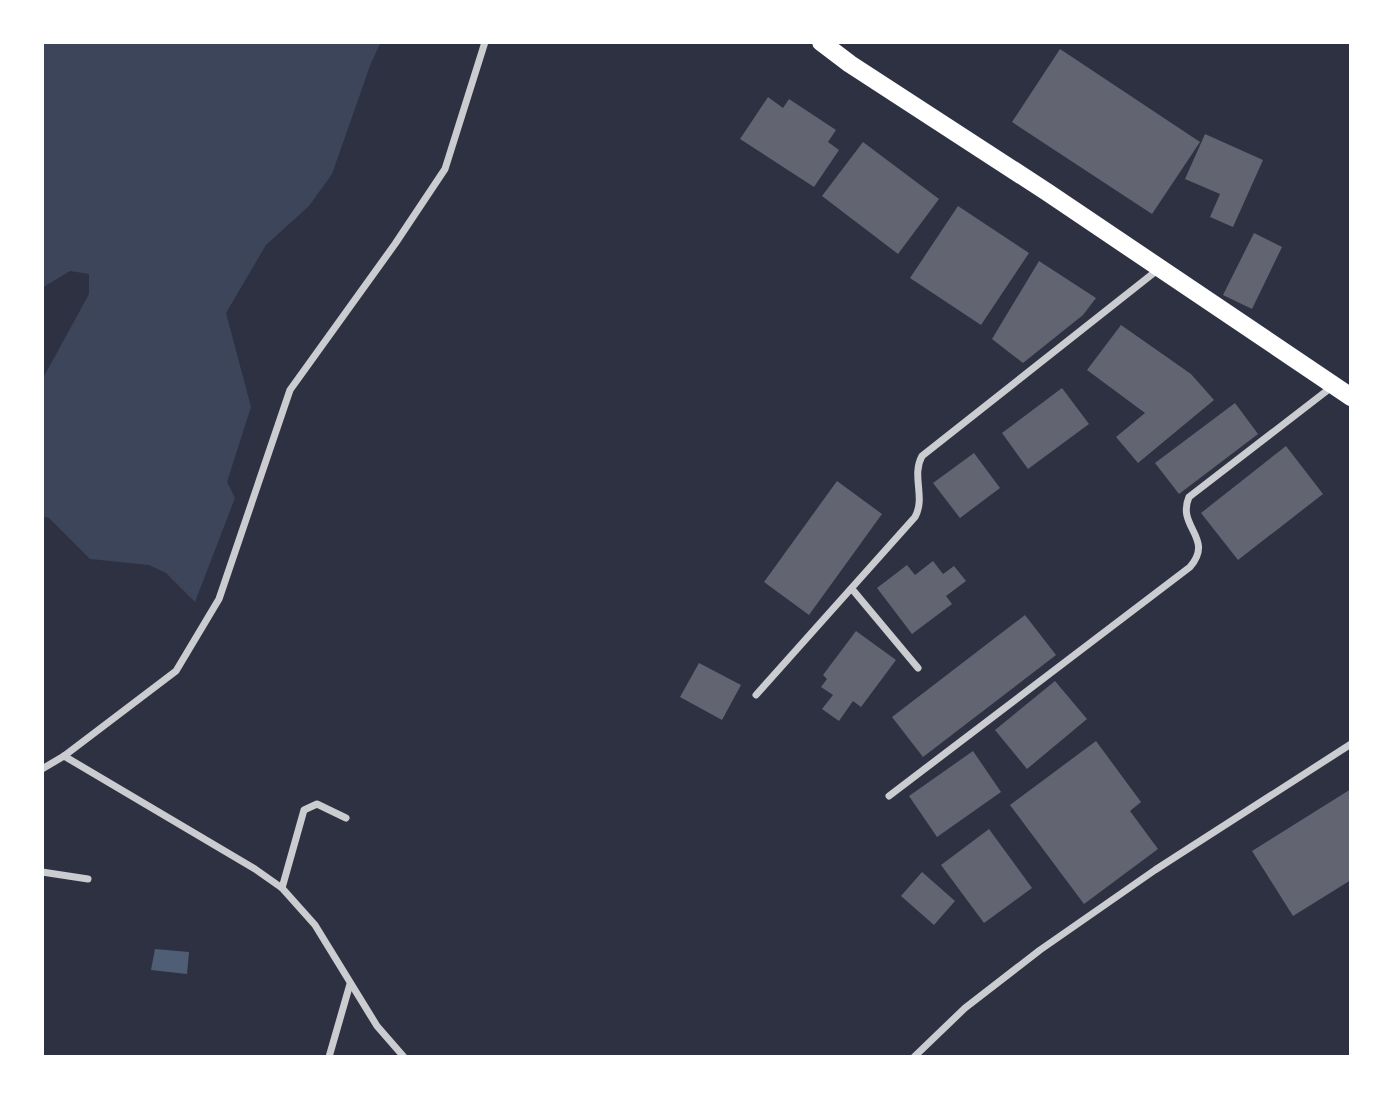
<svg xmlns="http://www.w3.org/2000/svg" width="1393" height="1099" font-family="'Open Sans',sans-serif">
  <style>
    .green { fill: #3c4559 }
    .water { fill: #4f5d75 }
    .building { fill: #626471 }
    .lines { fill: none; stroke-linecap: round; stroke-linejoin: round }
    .minor { stroke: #caccd0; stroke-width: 7 }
    .primary { stroke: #fff; stroke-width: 18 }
  </style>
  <rect width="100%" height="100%" fill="#2d3142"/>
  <polygon class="green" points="42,42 381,42 371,63 332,174 309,206 266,245 226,313 251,407 227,482 235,498 195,602 166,573 149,565 90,559 49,518 42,516 42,380 89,294 89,274 70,271 42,288"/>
  <polygon class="water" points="155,949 189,952 187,974 151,970"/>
  <g class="building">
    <polygon points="1060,49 1200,142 1152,214 1012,122"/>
    <polygon points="768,97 783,108 789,99 836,130 828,142 839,150 814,187 740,139"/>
    <polygon points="1205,134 1263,160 1233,227 1210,217 1220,194 1185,179"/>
    <polygon points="863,142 939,199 898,254 822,196"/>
    <polygon points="958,206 1029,253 981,325 910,278"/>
    <polygon points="1254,233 1282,247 1252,309 1223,295"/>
    <polygon points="1039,261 1096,298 1083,315 1023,363 992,339"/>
    <polygon points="1121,325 1191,374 1214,400 1138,463 1116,437 1145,413 1087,370"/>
    <polygon points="1062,388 1089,424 1028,469 1002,433"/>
    <polygon points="1235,403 1258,434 1179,494 1155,463"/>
    <polygon points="1286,446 1323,494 1238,560 1201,513"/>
    <polygon points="974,453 1000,488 960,518 933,483"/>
    <polygon points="837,481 882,514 809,615 764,582"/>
    <polygon points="933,561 943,574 954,566 966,581 946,596 952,604 912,634 877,588 907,565 915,575"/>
    <polygon points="1025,615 1056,655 923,757 892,717"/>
    <polygon points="856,631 896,660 861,707 853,701 839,721 822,709 833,695 821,687 827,679 823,675"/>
    <polygon points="699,663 741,685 722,720 680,697"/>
    <polygon points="1055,681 1087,719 1027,769 995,730"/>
    <polygon points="1096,741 1141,802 1130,811 1158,849 1084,904 1010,805"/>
    <polygon points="973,751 1001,792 937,837 909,796"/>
    <polygon points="1351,789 1351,880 1293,916 1252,851"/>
    <polygon points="989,829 1032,888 984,923 941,865"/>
    <polygon points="922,872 955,901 934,925 901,896"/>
  </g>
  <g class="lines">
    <g class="minor">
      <polyline points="852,589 918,668"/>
      <path d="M756,695L915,517C926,497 911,476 922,456L1160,268"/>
      <polyline points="64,756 255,869 282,888"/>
      <polyline points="42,769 64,756 176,671 219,599 290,390 395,244 445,169 485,42"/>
      <path d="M889,796L1190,567C1215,538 1176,527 1189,497L1333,386"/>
      <polyline points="346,818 317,804 304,810 282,888 315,925 377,1026 404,1057"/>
      <polyline points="42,872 88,879"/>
      <polyline points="329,1057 350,984"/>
      <polyline points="914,1057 965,1008 1040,950 1155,870 1351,744"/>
    </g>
    <polyline class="primary" points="821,42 850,64 1047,192 1351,397"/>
  </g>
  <rect width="1393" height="1099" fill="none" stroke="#ffffff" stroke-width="88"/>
</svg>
